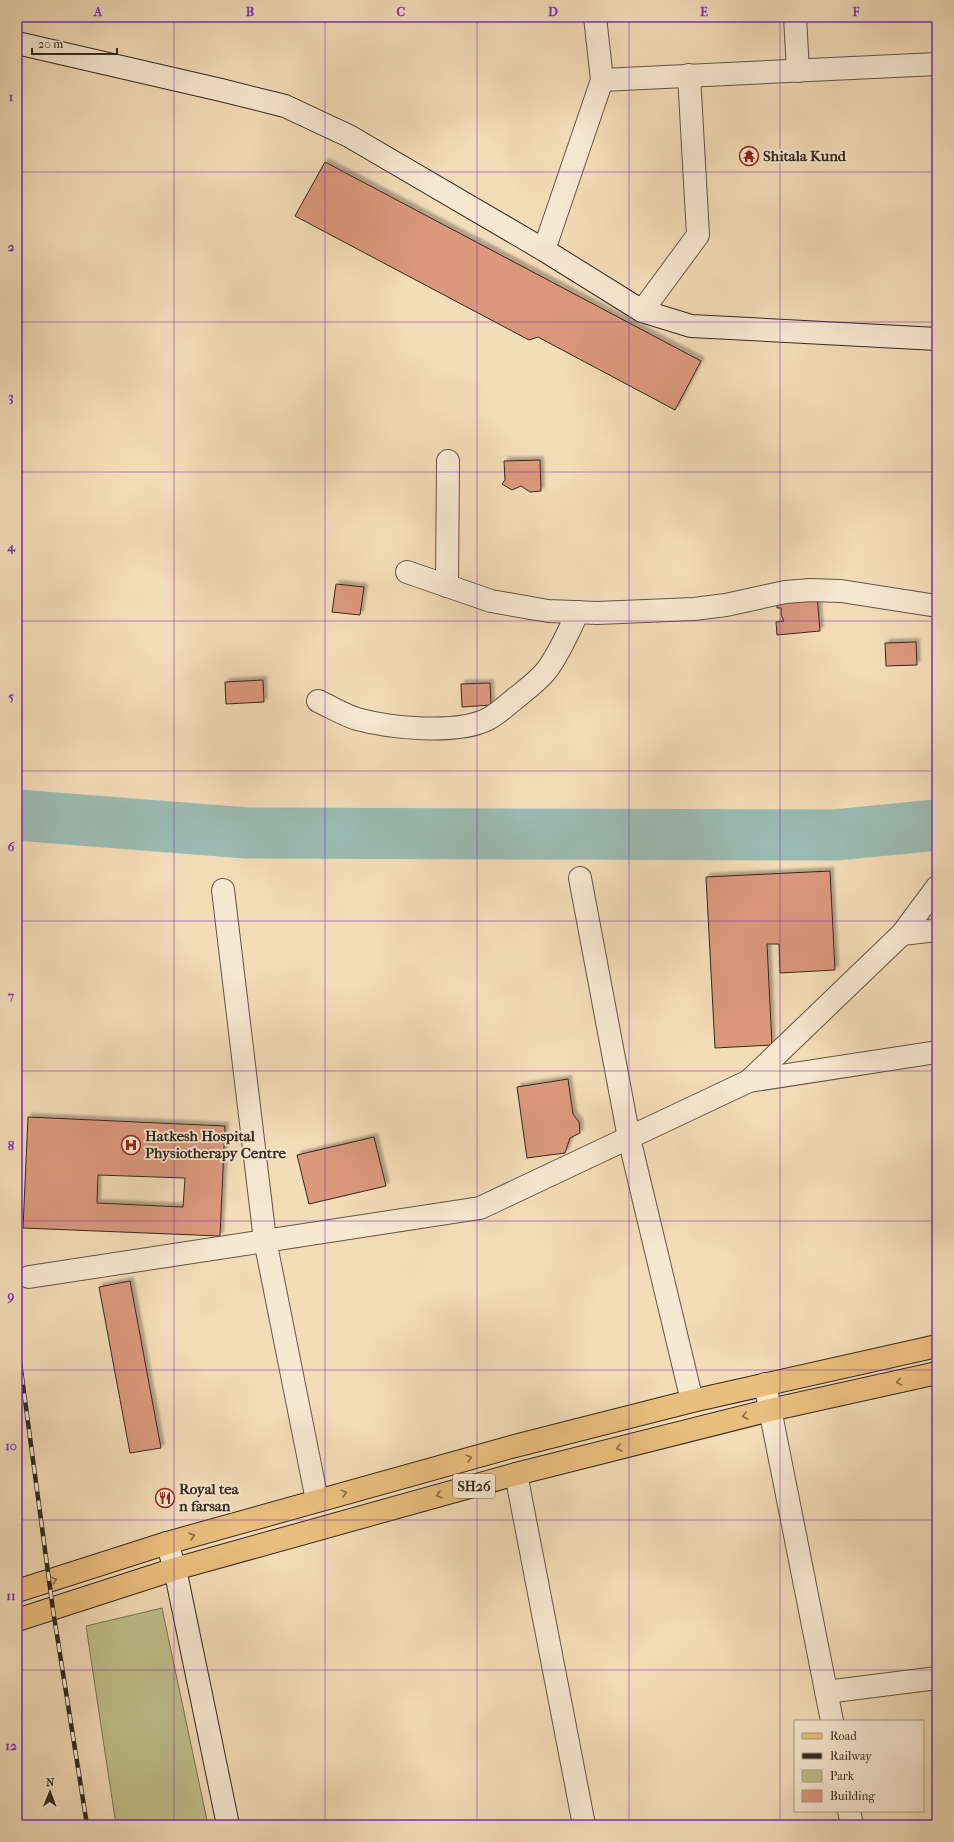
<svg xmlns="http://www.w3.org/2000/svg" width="954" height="1842" font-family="'IM FELL French Canon',serif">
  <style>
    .green { fill: #c0bf8b; stroke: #797456 }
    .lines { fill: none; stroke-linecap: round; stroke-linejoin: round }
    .river { stroke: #9bbbb3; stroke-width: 51 }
    .building { fill: #dc987d; stroke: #322920; fill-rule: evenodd; filter: url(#shadow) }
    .street-casing { stroke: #625646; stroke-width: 24 }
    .secondary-casing { stroke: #322920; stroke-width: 24 }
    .primary-casing { stroke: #322920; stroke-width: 24 }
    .street { stroke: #f7e8d1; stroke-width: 22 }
    .secondary { stroke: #f7e8d1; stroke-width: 22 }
    .primary { stroke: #eabe7c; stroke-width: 22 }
    .rail-casing { stroke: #322920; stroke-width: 4.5 }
    .rail { stroke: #f7e8d1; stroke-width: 3; stroke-dasharray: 9; stroke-linecap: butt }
    .oneway { stroke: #856c49 }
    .grid { fill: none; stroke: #7b2cbf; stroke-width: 1; stroke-opacity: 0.55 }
    .labels { text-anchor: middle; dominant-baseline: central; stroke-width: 3.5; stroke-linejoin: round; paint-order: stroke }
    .shield { fill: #f7e8d1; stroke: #6d6255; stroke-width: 1 }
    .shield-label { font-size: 14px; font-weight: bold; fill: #322920 }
    .poi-label { font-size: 15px; font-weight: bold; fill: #322920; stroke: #f7e8d1; text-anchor: start }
    .neatline { fill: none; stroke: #7b2cbf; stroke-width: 1.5 }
    .grid-label { font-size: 13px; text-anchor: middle; font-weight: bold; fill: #7b2cbf }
  </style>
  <defs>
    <filter id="shadow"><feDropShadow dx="3.5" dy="-3.5" stdDeviation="1" flood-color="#0004"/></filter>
  </defs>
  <rect width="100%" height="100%" fill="#f3dcb8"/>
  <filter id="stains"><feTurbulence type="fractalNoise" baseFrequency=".005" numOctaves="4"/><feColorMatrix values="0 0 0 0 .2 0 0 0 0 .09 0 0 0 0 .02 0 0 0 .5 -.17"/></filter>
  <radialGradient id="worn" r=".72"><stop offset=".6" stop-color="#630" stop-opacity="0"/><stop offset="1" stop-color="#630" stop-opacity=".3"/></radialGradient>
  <polygon class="green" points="162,1608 208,1825 116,1825 86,1626"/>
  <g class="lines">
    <polyline class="river" points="17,815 247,833 835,835 937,825"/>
  </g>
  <g class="building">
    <polygon points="325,162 701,361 675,410 538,337 529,340 295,216"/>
    <polygon points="540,460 541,491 530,492 521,486 512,490 502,484 505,480 504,461"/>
    <polygon points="336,584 364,587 360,615 332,612"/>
    <polygon points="817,595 820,631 777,635 776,622 784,621 781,615 781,608 777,608 777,601"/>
    <polygon points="916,642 917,665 886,666 885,643"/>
    <polygon points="263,680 264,702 226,704 225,682"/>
    <polygon points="490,683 491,705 462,707 461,684"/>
    <polygon points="830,871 835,970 780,973 779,944 767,944 772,1045 715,1048 706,877"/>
    <polygon points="568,1079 573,1114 579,1122 580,1133 570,1138 565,1153 527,1158 517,1087"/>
    <path d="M28,1117L225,1126L220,1236L23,1228ZM98,1175L185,1178L183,1207L97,1203Z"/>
    <polygon points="374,1137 386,1186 309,1204 297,1155"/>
    <polygon points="130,1281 161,1448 130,1453 99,1287"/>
  </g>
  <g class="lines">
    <defs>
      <g id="street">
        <polyline points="795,17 798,71"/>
        <polyline points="602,80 937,64"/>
        <polyline points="544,250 602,80 595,17"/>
        <polyline points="642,311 698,235 689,75"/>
        <polyline points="407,572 491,601 548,611 597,613 694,609 726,605 785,592 810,590 841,591 937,606"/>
        <polyline points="447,586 448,461"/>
        <path d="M318,701C331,707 344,715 357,719C390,728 457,735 488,719C498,714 508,704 517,697C527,689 538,681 546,671C560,653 568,632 578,612"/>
        <polyline points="580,878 629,1138 692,1401"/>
        <polyline points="223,890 265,1240 317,1500"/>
        <polyline points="902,934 937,930"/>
        <polyline points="749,1081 937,1052"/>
        <polyline points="29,1277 480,1208 749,1081 902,934 937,887"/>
        <polyline points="765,1384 832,1721"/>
        <polyline points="516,1474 584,1825"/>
        <polyline points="826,1692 937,1678"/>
        <polyline points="849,1811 852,1825"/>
      </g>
      <g id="secondary">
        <polyline points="17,43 221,90 285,106 349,136 544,250 642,311 691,326 937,339"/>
        <polyline points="167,1543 175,1569 228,1825"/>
      </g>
      <g id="primary">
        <polyline points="17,1591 167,1543 511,1447 692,1401 937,1346"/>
        <polyline points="17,1620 175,1569 516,1474 770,1410 937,1373"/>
      </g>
    </defs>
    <use href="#street" class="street-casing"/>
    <use href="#secondary" class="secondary-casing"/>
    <use href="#primary" class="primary-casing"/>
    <use href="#street" class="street"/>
    <use href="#secondary" class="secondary"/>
    <use href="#primary" class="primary"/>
    <defs>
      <polyline id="rail" points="17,1340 53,1610 87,1825"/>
    </defs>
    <use href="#rail" class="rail-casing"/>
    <use href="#rail" class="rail"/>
  </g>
  <defs><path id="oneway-chevron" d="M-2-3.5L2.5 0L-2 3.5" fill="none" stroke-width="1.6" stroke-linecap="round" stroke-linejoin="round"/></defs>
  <g class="oneway">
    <use href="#oneway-chevron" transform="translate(899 1382) rotate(168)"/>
    <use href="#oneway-chevron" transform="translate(745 1416) rotate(166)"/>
    <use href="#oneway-chevron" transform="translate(619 1448) rotate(166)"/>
    <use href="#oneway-chevron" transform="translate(469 1458) rotate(-15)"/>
    <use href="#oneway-chevron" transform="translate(344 1493) rotate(-15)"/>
    <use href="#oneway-chevron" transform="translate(439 1495) rotate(164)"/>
    <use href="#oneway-chevron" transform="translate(192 1536) rotate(-16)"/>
    <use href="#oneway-chevron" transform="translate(54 1580) rotate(-18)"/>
  </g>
  <path class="grid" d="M174,17V1825M325,17V1825M477,17V1825M629,17V1825M780,17V1825M17,172H937M17,322H937M17,472H937M17,621H937M17,771H937M17,921H937M17,1071H937M17,1221H937M17,1370H937M17,1520H937M17,1670H937"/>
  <defs>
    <symbol id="temple-ring" viewBox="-11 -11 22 22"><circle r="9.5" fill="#f7e8d1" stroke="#8f2418" stroke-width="1.5"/><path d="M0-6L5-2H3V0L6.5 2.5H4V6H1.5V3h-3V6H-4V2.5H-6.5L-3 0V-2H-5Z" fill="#8f2418"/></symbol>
    <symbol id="hospital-ring" viewBox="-11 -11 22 22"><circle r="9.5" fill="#f7e8d1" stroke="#8f2418" stroke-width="1.5"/><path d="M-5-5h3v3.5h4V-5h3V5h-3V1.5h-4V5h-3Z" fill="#8f2418"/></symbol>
    <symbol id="restaurant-ring" viewBox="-11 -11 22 22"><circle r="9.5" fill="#f7e8d1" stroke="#8f2418" stroke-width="1.5"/><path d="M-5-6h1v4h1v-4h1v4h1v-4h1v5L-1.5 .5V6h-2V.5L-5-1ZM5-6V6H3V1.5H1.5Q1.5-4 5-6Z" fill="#8f2418"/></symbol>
  </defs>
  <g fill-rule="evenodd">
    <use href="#temple-ring" x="738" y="145" width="22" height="22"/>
    <use href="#hospital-ring" x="120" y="1134" width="22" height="22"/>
    <use href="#restaurant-ring" x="154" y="1487" width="22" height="22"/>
  </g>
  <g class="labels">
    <rect class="shield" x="453" y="1474" width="42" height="24" rx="3"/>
    <g class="shield-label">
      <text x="474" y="1486">SH26</text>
    </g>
    <g class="poi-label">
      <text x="763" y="156">Shitala Kund</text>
      <text x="145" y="1136">Hatkesh Hospital<tspan x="145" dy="17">Physiotherapy Centre</tspan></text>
      <text x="179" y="1489">Royal tea<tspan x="179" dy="17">n farsan</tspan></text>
    </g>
  </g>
  <rect width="954" height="1842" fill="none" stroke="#f3dcb8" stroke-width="44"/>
  <rect x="794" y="1720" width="130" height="92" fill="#f7e8d1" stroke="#a89c8a"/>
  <rect x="802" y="1733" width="20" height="6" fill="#eabe7c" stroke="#a89c8a"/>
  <text x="830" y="1740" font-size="12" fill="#322920">Road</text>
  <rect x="802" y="1753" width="20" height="6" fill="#322920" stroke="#a89c8a"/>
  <text x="830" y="1760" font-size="12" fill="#322920">Railway</text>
  <rect x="802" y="1770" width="20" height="12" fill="#c0bf8b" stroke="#a89c8a"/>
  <text x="830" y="1780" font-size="12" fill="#322920">Park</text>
  <rect x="802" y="1790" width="20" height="12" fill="#dc987d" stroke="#a89c8a"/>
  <text x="830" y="1800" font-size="12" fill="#322920">Building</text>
  <g transform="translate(50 1792) rotate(1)" stroke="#f7e8d1" stroke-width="3" paint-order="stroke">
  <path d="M0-3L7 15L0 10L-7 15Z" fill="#322920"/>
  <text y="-6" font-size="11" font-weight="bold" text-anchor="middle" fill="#322920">N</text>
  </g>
  <path d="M32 48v6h85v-6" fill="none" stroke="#322920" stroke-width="2"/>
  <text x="38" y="48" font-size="12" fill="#322920" stroke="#f7e8d1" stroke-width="3" paint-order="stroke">20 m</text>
  <rect x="22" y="22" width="910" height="1798" class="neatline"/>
  <g class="grid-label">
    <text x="98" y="16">A</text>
    <text x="250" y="16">B</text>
    <text x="401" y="16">C</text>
    <text x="553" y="16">D</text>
    <text x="704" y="16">E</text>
    <text x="856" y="16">F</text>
    <text x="11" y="101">1</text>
    <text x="11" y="251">2</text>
    <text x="11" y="401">3</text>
    <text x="11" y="551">4</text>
    <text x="11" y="701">5</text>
    <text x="11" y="851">6</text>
    <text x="11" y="1000">7</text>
    <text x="11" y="1150">8</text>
    <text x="11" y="1300">9</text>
    <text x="11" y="1450">10</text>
    <text x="11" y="1600">11</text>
    <text x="11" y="1750">12</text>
  </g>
  <rect width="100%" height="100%" filter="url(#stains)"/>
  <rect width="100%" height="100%" fill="url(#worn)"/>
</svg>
